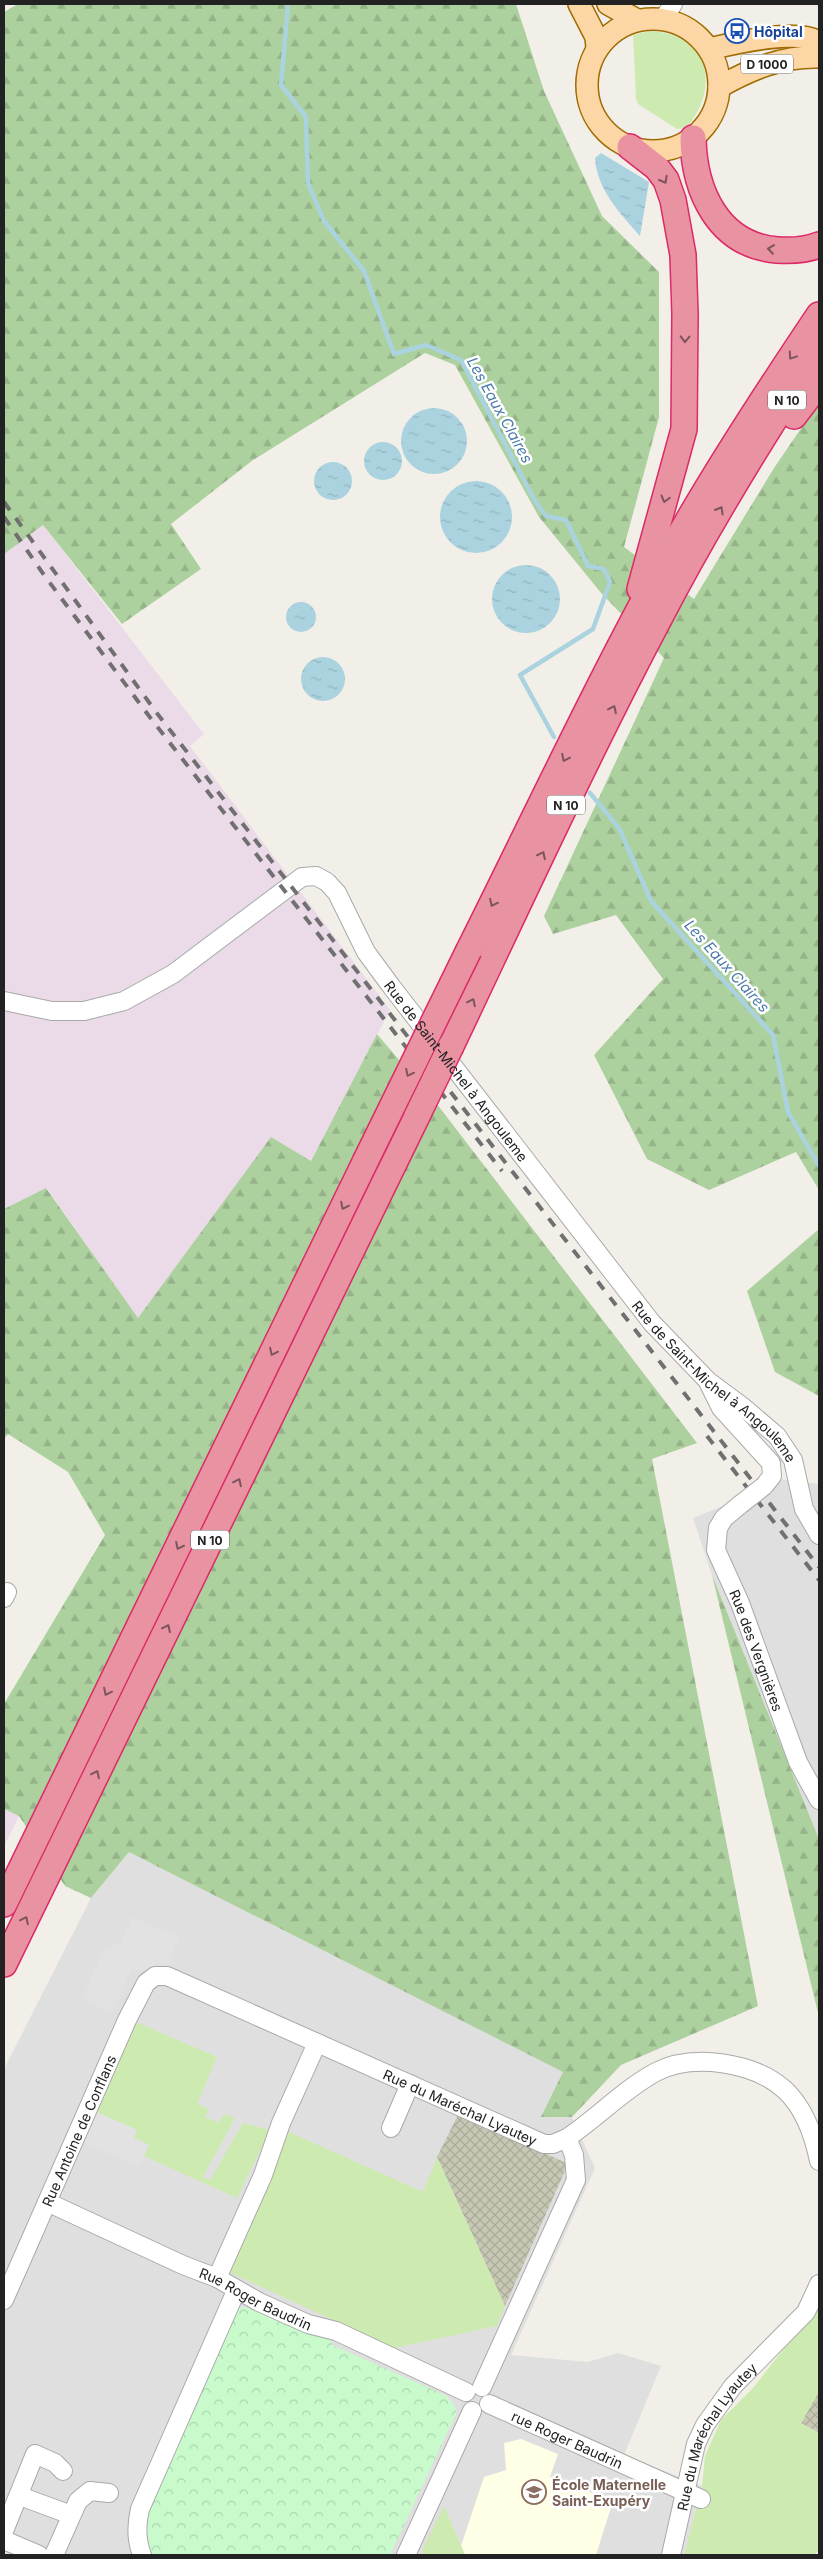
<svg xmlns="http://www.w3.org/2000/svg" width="823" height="2559" font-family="Inter,sans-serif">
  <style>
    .residential { fill: #e0dfdf }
    .industrial { fill: #ebdbe8 }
    .education { fill: #ffffe5 }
    .construction { fill: url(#construction-cross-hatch) }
    .grass { fill: #cdebb0 }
    .forest { fill: url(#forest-firs) }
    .park { fill: url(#park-crowns) }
    .parking { fill: #e2e2e2 }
    .water { fill: url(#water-ripples) }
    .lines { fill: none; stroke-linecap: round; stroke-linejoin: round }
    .stream { stroke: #aad3df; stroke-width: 4.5 }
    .minor-casing { stroke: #a9a9a9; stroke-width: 20 }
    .major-casing { stroke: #a06b00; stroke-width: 24 }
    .highway-casing { stroke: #dc2a67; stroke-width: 28 }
    .minor { stroke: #fff; stroke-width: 18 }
    .major { stroke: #fcd6a4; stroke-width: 21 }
    .highway { stroke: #e892a2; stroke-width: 25 }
    .rail { stroke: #707070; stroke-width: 4; stroke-dasharray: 10 10; stroke-linecap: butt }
    .minor-bridge-casing { stroke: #a9a9a9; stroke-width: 20; stroke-linecap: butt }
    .highway-bridge-casing { stroke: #dc2a67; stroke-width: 28; stroke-linecap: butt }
    .minor-bridge { stroke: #fff; stroke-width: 18 }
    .highway-bridge { stroke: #e892a2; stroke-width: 25 }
    .oneway { stroke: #7b545c }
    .labels { text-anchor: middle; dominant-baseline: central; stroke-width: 5; stroke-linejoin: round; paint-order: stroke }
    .shield { fill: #fff; stroke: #646464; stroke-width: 1 }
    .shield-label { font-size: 12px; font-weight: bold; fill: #222 }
    .transit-label { font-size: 14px; font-weight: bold; fill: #164399; stroke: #fff; text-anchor: start }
    .street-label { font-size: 14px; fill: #222; stroke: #fff }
    .education-label { font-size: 14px; font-weight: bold; fill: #785e54; stroke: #fff; text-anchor: start }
    .water-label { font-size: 15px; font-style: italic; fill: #4a7aab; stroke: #fff }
  </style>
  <defs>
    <pattern id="construction-cross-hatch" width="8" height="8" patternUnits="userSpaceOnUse" patternTransform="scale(1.25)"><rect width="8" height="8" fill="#c7c7b4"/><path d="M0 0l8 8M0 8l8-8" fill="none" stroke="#abab9a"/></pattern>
    <pattern id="forest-firs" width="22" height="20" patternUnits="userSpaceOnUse" patternTransform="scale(1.25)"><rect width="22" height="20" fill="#add19e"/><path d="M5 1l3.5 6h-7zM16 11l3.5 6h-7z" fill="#95b388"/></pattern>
    <pattern id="park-crowns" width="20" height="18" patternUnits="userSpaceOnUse" patternTransform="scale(1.25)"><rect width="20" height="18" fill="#c8facc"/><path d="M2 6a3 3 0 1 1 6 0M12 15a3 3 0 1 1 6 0" fill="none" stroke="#acd6af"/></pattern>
    <pattern id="water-ripples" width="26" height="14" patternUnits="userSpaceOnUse" patternTransform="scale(1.25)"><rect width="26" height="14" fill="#aad3df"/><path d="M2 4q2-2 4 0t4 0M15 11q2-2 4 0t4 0" fill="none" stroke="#92b5bf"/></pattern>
  </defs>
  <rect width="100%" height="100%" fill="#f2efe9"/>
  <g class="residential">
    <polygon points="765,1477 819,1484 819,1839 712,1575 693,1518 737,1500"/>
    <polygon points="129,1852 564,2072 541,2117 572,2117 595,2168 511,2355 588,2362 618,2353 661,2366 624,2455 702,2486 684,2555 4,2555 4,2069 91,1898"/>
  </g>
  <g class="industrial">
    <polygon points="43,525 204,734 190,746 390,1010 311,1161 271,1138 138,1319 47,1188 4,1209 4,554"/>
    <polygon points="4,1809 19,1816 4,1846"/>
  </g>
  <polygon class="education" points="521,2439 558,2454 550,2477 613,2501 596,2555 465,2555 461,2546 484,2477 506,2470 504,2443"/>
  <g class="construction">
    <polygon points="459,2113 568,2164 505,2306 437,2157"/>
    <polygon points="819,2391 819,2433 801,2423"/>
  </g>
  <g class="grass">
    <path d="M650,31C708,34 722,86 686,128L677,129L638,104L636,99L633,35Z"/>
    <polygon points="136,2022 217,2057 197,2104 209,2109 205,2117 219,2123 224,2114 235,2118 203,2177 210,2180 243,2123 270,2130 237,2198 144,2156 149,2145 134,2138 137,2130 96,2112"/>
    <polygon points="287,2131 423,2192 437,2157 505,2306 497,2326 394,2348 229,2272"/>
    <polygon points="819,2300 819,2391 801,2423 819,2433 819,2549 815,2555 684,2555 702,2486 705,2456 721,2420 753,2388 805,2322"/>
    <polygon points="444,2506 465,2555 423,2555 422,2551"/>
  </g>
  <g class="forest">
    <polygon points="18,4 516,4 544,91 602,216 659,272 659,417 624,547 694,599 774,468 819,402 819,1190 796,1152 709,1190 647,1159 594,1055 663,979 616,915 553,934 544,916 664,658 602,594 539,517 455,365 425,353 253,460 171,524 201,569 122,624 43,525 4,554 4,12"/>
    <polygon points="377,1034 440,1108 697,1443 652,1459 758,2006 621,2065 572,2117 541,2117 563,2072 129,1852 91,1898 65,1886 19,1816 4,1809 4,1704 105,1535 68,1472 8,1434 4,1439 4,1209 46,1188 138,1318 271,1137 311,1161"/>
    <polygon points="819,1229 819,1396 775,1372 747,1291"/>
    <polygon points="712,1575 819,1839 819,2017"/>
  </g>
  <polygon class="park" points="251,2307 330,2337 332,2345 447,2396 456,2408 456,2414 390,2555 151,2555 145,2539 144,2517 235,2312 240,2308"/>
  <g class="parking">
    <polygon points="132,1917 179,1937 169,1965 157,1964 142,1972 132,1968 112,2013 82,1999 103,1951 121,1942"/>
    <polygon points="96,2112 137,2130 134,2138 149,2145 139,2167 83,2142"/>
  </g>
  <g class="water">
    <path d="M601,153L649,182L640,236C620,213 597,190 595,158Z"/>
    <circle cx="434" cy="441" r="33"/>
    <circle cx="383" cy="461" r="19"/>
    <circle cx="333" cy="481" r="19"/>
    <circle cx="476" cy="517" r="36"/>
    <circle cx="526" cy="599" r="34"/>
    <circle cx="301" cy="617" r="15"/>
    <circle cx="323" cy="679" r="22"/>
  </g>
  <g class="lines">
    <g class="stream">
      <polyline points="288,4 281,85 306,117 308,183 324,221 364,271 394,354 426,345 461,360 534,499 546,516 566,520 588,566 604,569 610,582 593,629 520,675 554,737"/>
      <polyline points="590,793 619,828 651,901 773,1035 788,1112 819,1166"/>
    </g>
    <defs>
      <g id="minor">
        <polyline points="663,19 673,4"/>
        <path id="s1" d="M4,1001L52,1011H84L124,1001L173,974L302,877L316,876L327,882L337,893L366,952L391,986L652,1323L708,1381L743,1407L777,1436L793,1460L804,1509L819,1535"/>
        <polyline points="709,1384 721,1408 771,1463 772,1476 764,1486"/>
        <path id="s2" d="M741,1504L724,1518L718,1528L716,1550L740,1603L798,1762L819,1800"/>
        <polyline points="4,1598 7,1592"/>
        <polyline points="391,2128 410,2084"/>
        <path id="s3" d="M47,2202L183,2265L217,2278L259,2302L308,2324L336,2331L466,2392"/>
        <polyline points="217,2278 263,2175 281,2123 317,2043"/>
        <path id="s4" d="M4,2300L127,2020L146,1983L155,1976H167L544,2144H553L567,2138C597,2118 624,2089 656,2072C693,2053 754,2062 785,2090C804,2108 814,2136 819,2161"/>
        <polyline points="482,2387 576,2180 574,2155 567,2138"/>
        <path id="s5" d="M489,2404L701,2499"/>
        <polyline points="20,2496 71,2515"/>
        <polyline points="4,2531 35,2454 55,2463 63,2471"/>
        <polyline points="4,2540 39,2555"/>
        <polyline points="54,2555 78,2501 90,2491 109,2493"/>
        <path d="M142,2555C136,2540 136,2526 140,2509L236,2291"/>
        <polyline points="406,2555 472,2411"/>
        <path id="s6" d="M671,2555L696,2444L705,2425L733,2386L806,2312L819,2284"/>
      </g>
      <g id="major">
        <polyline points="579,4 596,37 597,48"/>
        <polyline points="608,4 637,20"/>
        <circle cx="653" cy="85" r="66"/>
        <path d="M709,49C735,43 796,28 819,42"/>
        <path d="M719,87C751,69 782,56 819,57"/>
      </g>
      <g id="highway">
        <path d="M693,138C694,191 718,245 777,250C791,251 806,250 819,245"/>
        <polyline points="630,147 657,168 666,180 673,200 683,255 685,314 684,429 640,589"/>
        <polyline points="794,416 819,383"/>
        <path d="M469,950C541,806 609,659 689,519C730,449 774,382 819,315"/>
        <path d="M451,1046C519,903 585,759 659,619C707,526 762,437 819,350"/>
        <polyline points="4,1904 365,1162"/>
        <polyline points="4,1964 417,1116"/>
      </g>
    </defs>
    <use href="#minor" class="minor-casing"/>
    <use href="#major" class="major-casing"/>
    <use href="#highway" class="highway-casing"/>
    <use href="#minor" class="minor"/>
    <use href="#major" class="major"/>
    <use href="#highway" class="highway"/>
    <g class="rail">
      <polyline points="4,502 156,712 819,1567"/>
      <polyline points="4,517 44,575 149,716 502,1171"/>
      <polyline points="707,1436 819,1580"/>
    </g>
    <defs>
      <polyline id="minor-bridge" points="741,1504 764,1486"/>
      <g id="highway-bridge">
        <polyline points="417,1116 451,1046"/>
        <polyline points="365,1162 469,950"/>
      </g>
    </defs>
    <use href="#minor-bridge" class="minor-bridge-casing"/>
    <use href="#highway-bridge" class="highway-bridge-casing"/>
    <use href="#minor-bridge" class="minor-bridge"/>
    <use href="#highway-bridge" class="highway-bridge"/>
  </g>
  <defs><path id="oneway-chevron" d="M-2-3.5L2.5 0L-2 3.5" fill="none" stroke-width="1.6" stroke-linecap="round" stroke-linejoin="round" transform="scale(1.25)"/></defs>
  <g class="oneway">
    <use href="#oneway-chevron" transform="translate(664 180) rotate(62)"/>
    <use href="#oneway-chevron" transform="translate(771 249) rotate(-172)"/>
    <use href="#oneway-chevron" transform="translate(685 339) rotate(91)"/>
    <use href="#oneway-chevron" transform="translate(792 356) rotate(124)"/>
    <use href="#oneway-chevron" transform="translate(665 499) rotate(105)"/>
    <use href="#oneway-chevron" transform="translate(720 510) rotate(-60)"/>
    <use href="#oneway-chevron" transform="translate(613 709) rotate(-64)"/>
    <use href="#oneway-chevron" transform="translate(565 758) rotate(116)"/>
    <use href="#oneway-chevron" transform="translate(542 855) rotate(-64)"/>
    <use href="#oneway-chevron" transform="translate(493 903) rotate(116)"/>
    <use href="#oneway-chevron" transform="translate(472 1002) rotate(-64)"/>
    <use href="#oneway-chevron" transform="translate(409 1073) rotate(116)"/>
    <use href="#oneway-chevron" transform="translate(344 1206) rotate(116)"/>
    <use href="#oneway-chevron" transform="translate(273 1352) rotate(116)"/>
    <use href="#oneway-chevron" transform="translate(238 1482) rotate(-64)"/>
    <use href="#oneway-chevron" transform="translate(179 1546) rotate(116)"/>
    <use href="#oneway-chevron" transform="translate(167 1628) rotate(-64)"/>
    <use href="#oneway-chevron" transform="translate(107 1692) rotate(116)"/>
    <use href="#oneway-chevron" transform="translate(96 1774) rotate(-64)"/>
    <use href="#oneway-chevron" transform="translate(25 1920) rotate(-64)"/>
  </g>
  <defs>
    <symbol id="bus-ring" viewBox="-11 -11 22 22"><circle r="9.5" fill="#fff" stroke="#1a4fb4" stroke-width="1.5"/><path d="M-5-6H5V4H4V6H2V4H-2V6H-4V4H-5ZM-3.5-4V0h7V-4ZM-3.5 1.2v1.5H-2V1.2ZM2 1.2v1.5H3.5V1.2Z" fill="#1a4fb4"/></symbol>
    <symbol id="school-ring" viewBox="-11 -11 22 22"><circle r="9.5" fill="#fff" stroke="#8d6e63" stroke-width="1.5"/><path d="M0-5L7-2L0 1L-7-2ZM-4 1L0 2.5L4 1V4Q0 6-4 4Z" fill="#8d6e63"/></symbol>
  </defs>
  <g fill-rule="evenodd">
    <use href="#bus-ring" x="723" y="17" width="28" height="28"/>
    <use href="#school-ring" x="520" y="2478" width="28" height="28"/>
  </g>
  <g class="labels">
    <g class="shield">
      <rect x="741" y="54.5" width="52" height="19" rx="4"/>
      <rect x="768" y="390.5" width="38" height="19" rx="4"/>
      <rect x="547" y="795.5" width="38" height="19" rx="4"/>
      <rect x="191" y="1530.5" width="38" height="19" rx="4"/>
    </g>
    <g class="shield-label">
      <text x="767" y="64">D 1000</text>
      <text x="787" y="400">N 10</text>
      <text x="566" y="805">N 10</text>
      <text x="210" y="1540">N 10</text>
    </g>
    <g class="transit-label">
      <text x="754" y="31">Hôpital</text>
    </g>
    <g class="street-label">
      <text stroke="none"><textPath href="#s1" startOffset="596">Rue de Saint-Michel à Angouleme</textPath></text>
      <text stroke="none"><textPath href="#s1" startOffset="1001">Rue de Saint-Michel à Angouleme</textPath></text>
      <text stroke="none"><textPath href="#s2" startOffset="164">Rue des Vergnières</textPath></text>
      <text stroke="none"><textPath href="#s4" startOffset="692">Rue du Maréchal Lyautey</textPath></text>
      <text stroke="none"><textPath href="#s4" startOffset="185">Rue Antoine de Conflans</textPath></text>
      <text stroke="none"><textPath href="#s3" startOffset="230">Rue Roger Baudrin</textPath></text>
      <text stroke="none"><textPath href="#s5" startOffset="86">rue Roger Baudrin</textPath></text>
      <text stroke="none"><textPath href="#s6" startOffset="129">Rue du Maréchal Lyautey</textPath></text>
    </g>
    <g class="education-label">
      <text x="552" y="2484">École Maternelle<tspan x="552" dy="16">Saint-Exupéry</tspan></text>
    </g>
    <g class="water-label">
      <text transform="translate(500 410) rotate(61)">Les Eaux Claires</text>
      <text transform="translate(727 966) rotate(48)">Les Eaux Claires</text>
    </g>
  </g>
  <rect width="823" height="2559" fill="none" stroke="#222222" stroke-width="10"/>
</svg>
